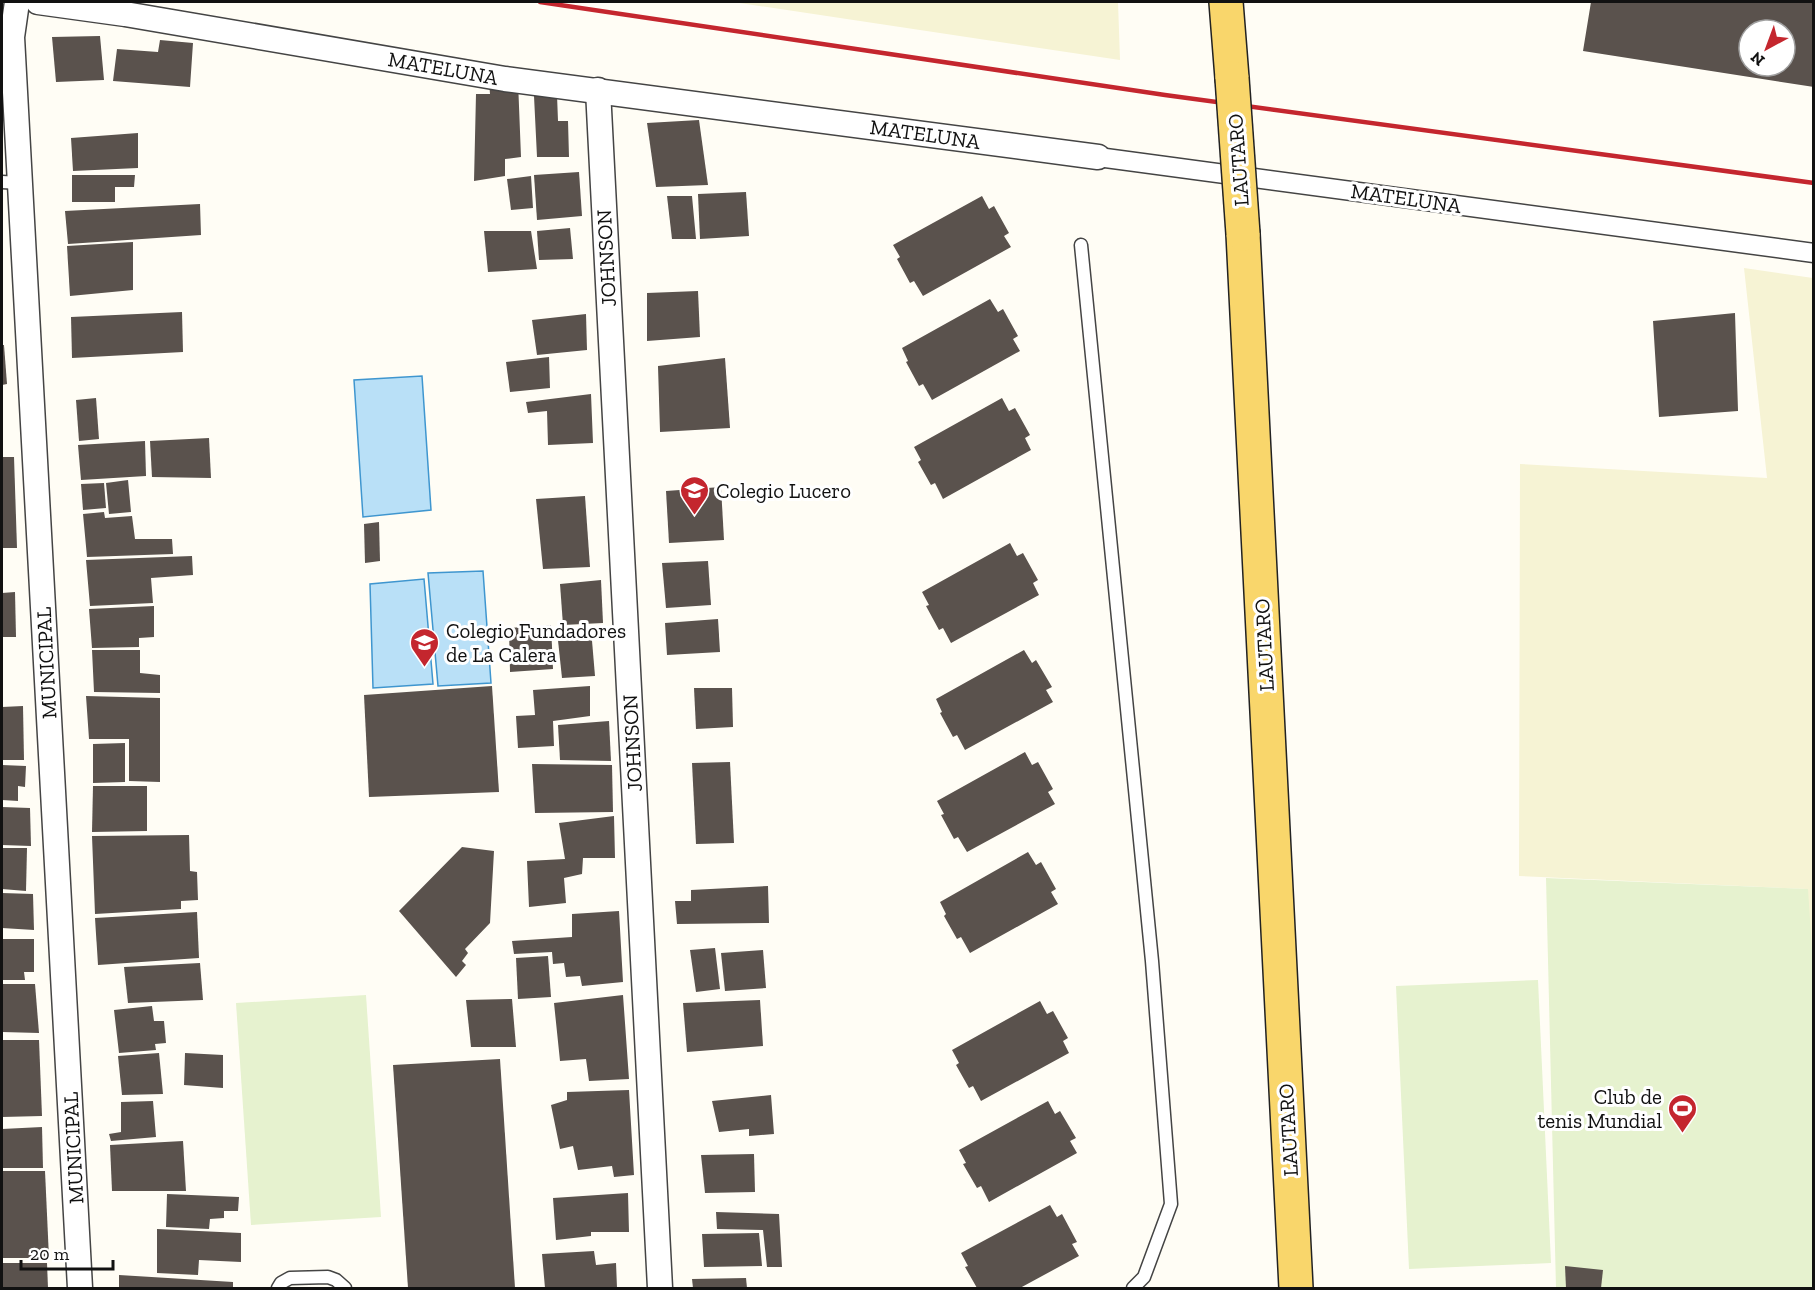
<svg xmlns="http://www.w3.org/2000/svg" width="1815" height="1290" font-family="'Zilla Slab',serif">
  <style>
    .farmland { fill: #f6f3d4 }
    .pitch { fill: #e6f2cf }
    .water { fill: #b9e0f7; stroke: #3f96cf; stroke-width: 1.5 }
    .building { fill: #5a524d; fill-rule: evenodd }
    .lines { fill: none; stroke-linecap: round; stroke-linejoin: round }
    .service-casing { stroke: #444; stroke-width: 15 }
    .pedestrian-casing { stroke: #444; stroke-width: 21 }
    .minor-casing { stroke: #444; stroke-width: 27 }
    .primary-casing { stroke: #222; stroke-width: 36 }
    .service { stroke: #fff; stroke-width: 12 }
    .pedestrian { stroke: #fff; stroke-width: 18 }
    .minor { stroke: #fff; stroke-width: 24 }
    .primary { stroke: #f9d66b; stroke-width: 33 }
    .rail { stroke: #c4262e; stroke-width: 4.5 }
    .primary-bridge-casing { stroke: #222; stroke-width: 36; stroke-linecap: butt }
    .primary-bridge { stroke: #f9d66b; stroke-width: 33 }
    .labels { text-anchor: middle; dominant-baseline: central; stroke-width: 6; stroke-linejoin: round; paint-order: stroke }
    .street-label { font-size: 21px; fill: #111; stroke: #fff }
    .poi-label { font-size: 21px; fill: #111; stroke: #fff; text-anchor: start }
  </style>
  <rect width="100%" height="100%" fill="#fffdf5"/>
  <g class="farmland">
    <polygon points="733,2 1118,2 1120,60"/>
    <polygon points="1744,268 1813,278 1813,980 1807,889 1519,876 1520,464 1767,478"/>
  </g>
  <g class="pitch">
    <polygon points="1546,878 1808,889 1814,980 1813,1288 1556,1288"/>
    <polygon points="1538,980 1551,1263 1409,1269 1396,986"/>
    <polygon points="366,995 381,1217 251,1225 236,1003"/>
  </g>
  <g class="water">
    <polygon points="422,376 431,510 363,517 354,380"/>
    <polygon points="483,571 491,683 438,686 428,573"/>
    <polygon points="424,579 433,684 373,688 370,584"/>
  </g>
  <g class="building">
    <path d="M1591,2H1814V87L1583,51ZM1749,30H1785V66H1749Z"/>
    <polygon points="100,36 104,80 56,82 52,37"/>
    <polygon points="160,40 193,43 190,87 113,81 117,49 158,52"/>
    <polygon points="489,81 518,81 521,157 505,159 505,176 474,181 476,94 490,94"/>
    <polygon points="557,95 558,121 568,121 569,157 537,157 534,96"/>
    <polygon points="699,120 708,185 656,187 647,123"/>
    <polygon points="138,133 138,168 73,171 71,138"/>
    <polygon points="579,172 582,216 537,220 534,175"/>
    <polygon points="72,175 135,175 134,187 115,187 115,202 72,202"/>
    <polygon points="531,176 533,208 511,210 507,179"/>
    <polygon points="746,192 749,236 700,239 698,194"/>
    <polygon points="667,196 692,196 696,239 672,239"/>
    <polygon points="982,196 989,209 994,206 1009,233 1004,236 1011,247 923,296 914,281 910,283 897,259 900,257 893,245"/>
    <polygon points="200,204 201,235 68,244 65,211"/>
    <polygon points="570,228 573,259 539,260 537,231"/>
    <polygon points="484,231 531,231 537,269 488,272"/>
    <polygon points="133,242 133,290 70,296 67,246"/>
    <polygon points="698,291 700,337 647,341 647,293"/>
    <polygon points="990,299 998,312 1003,309 1018,336 1013,339 1020,351 932,400 923,384 919,386 906,362 908,361 902,348"/>
    <polygon points="182,312 183,352 72,358 71,317"/>
    <polygon points="1735,313 1738,411 1659,417 1653,321"/>
    <polygon points="586,314 587,350 537,355 532,320"/>
    <polygon points="2,345 4,345 7,384 2,385"/>
    <polygon points="549,357 550,388 510,392 506,362"/>
    <polygon points="725,358 730,428 660,432 658,366"/>
    <polygon points="591,394 593,443 548,445 547,411 528,413 526,402"/>
    <polygon points="96,398 99,439 79,441 76,400"/>
    <polygon points="1002,398 1009,411 1015,408 1030,435 1025,438 1031,450 943,499 935,483 931,485 918,462 921,460 914,447"/>
    <polygon points="209,438 211,478 152,477 150,441"/>
    <polygon points="145,441 146,476 81,480 78,445"/>
    <polygon points="2,457 14,457 17,548 2,548"/>
    <polygon points="128,480 131,512 109,514 106,483"/>
    <polygon points="104,483 106,508 83,510 81,484"/>
    <polygon points="721,487 724,540 669,543 666,491"/>
    <polygon points="585,496 590,567 543,569 536,499"/>
    <polygon points="104,512 105,518 132,516 135,539 172,539 173,554 87,557 83,514"/>
    <polygon points="379,522 380,561 365,563 364,524"/>
    <polygon points="1010,543 1017,556 1023,553 1038,580 1033,583 1039,595 951,643 943,628 939,630 926,606 929,605 922,592"/>
    <polygon points="192,556 193,575 151,578 153,603 90,606 86,560"/>
    <polygon points="708,561 711,605 666,608 662,563"/>
    <polygon points="601,580 603,623 563,625 560,584"/>
    <polygon points="15,592 16,637 2,637 2,593"/>
    <polygon points="154,606 154,637 139,638 139,647 92,648 89,609"/>
    <polygon points="718,619 720,652 667,655 665,623"/>
    <polygon points="551,625 553,669 510,672 509,628"/>
    <polygon points="591,629 595,676 562,678 557,631"/>
    <polygon points="92,650 140,650 140,673 160,675 160,693 94,692"/>
    <polygon points="1024,650 1032,663 1036,660 1052,687 1046,690 1053,702 965,750 957,735 953,737 940,713 942,712 936,699"/>
    <polygon points="492,686 499,792 369,797 364,695"/>
    <polygon points="590,686 590,716 553,721 554,746 518,748 516,716 535,715 533,690"/>
    <polygon points="694,688 732,688 733,727 696,729"/>
    <polygon points="86,696 160,698 160,782 129,781 129,739 89,739"/>
    <polygon points="23,706 24,760 2,760 2,707"/>
    <polygon points="609,721 611,761 560,760 558,725"/>
    <polygon points="125,743 125,782 93,783 93,744"/>
    <polygon points="1025,752 1032,765 1038,762 1053,789 1048,792 1055,804 967,852 958,837 954,839 941,815 944,814 937,801"/>
    <polygon points="730,762 734,843 696,844 692,763"/>
    <polygon points="532,764 612,765 613,812 535,813"/>
    <polygon points="2,765 26,766 25,787 18,786 18,801 2,800"/>
    <polygon points="93,786 147,786 147,831 92,832"/>
    <polygon points="2,807 30,808 31,846 2,845"/>
    <polygon points="614,816 615,858 583,858 582,874 564,878 566,903 529,907 527,861 565,859 559,823"/>
    <polygon points="189,835 190,871 197,872 198,900 181,901 181,909 95,914 92,836"/>
    <polygon points="462,847 494,851 490,923 465,949 468,953 462,961 466,965 456,977 399,911"/>
    <polygon points="2,848 27,848 26,891 2,889"/>
    <polygon points="1028,852 1036,865 1041,862 1056,889 1051,892 1058,904 970,953 961,937 957,939 944,916 946,914 940,902"/>
    <polygon points="768,886 769,923 677,924 675,901 691,901 691,890"/>
    <polygon points="2,893 33,894 34,930 2,928"/>
    <polygon points="619,911 623,982 582,986 580,976 566,977 564,963 553,964 552,952 514,954 512,941 572,937 572,914"/>
    <polygon points="197,912 199,958 98,965 95,918"/>
    <polygon points="2,939 34,939 34,972 24,972 25,980 2,980"/>
    <polygon points="715,948 720,989 696,992 690,950"/>
    <polygon points="763,950 766,988 725,991 721,953"/>
    <polygon points="548,956 551,997 518,999 516,958"/>
    <polygon points="200,963 203,1000 128,1003 124,967"/>
    <polygon points="2,984 35,984 39,1033 2,1032"/>
    <polygon points="623,995 629,1079 589,1081 586,1059 560,1061 554,1003"/>
    <polygon points="512,999 516,1047 471,1047 466,1000"/>
    <polygon points="760,1000 763,1046 687,1052 683,1003"/>
    <polygon points="1040,1001 1047,1014 1053,1011 1068,1038 1063,1041 1069,1053 981,1101 973,1086 969,1088 956,1065 959,1063 952,1050"/>
    <polygon points="152,1006 154,1021 164,1021 166,1043 155,1044 156,1050 119,1053 114,1010"/>
    <polygon points="2,1040 39,1040 42,1116 2,1117"/>
    <polygon points="159,1053 163,1094 122,1095 118,1056"/>
    <polygon points="185,1053 223,1055 223,1088 184,1085"/>
    <polygon points="500,1059 515,1288 408,1288 393,1065"/>
    <polygon points="629,1090 634,1175 614,1177 612,1166 578,1170 573,1146 560,1149 551,1105 567,1100 567,1092"/>
    <polygon points="771,1095 774,1134 749,1136 749,1129 719,1132 712,1101"/>
    <polygon points="153,1101 156,1137 111,1141 109,1134 121,1132 121,1102"/>
    <polygon points="1048,1101 1055,1114 1060,1111 1076,1138 1070,1141 1077,1153 989,1202 981,1186 977,1188 963,1164 966,1163 959,1150"/>
    <polygon points="42,1127 43,1168 2,1168 2,1129"/>
    <polygon points="183,1141 186,1191 112,1191 110,1145"/>
    <polygon points="754,1154 755,1192 705,1193 701,1155"/>
    <polygon points="2,1171 45,1171 49,1258 2,1258"/>
    <polygon points="628,1193 629,1232 591,1232 591,1236 556,1240 553,1198"/>
    <polygon points="167,1194 239,1197 238,1211 224,1211 224,1218 210,1219 209,1229 166,1227"/>
    <polygon points="1050,1205 1057,1217 1062,1214 1077,1242 1072,1244 1079,1256 1020,1288 977,1288 965,1267 968,1266 961,1253"/>
    <polygon points="716,1212 779,1214 782,1267 767,1267 763,1230 717,1229"/>
    <polygon points="157,1229 241,1233 241,1262 199,1260 198,1275 157,1273"/>
    <polygon points="759,1233 762,1266 704,1267 702,1234"/>
    <polygon points="594,1251 596,1265 616,1263 617,1288 545,1288 542,1254"/>
    <polygon points="2,1263 47,1263 48,1288 2,1288"/>
    <polygon points="1565,1266 1603,1270 1601,1288 1566,1288"/>
    <polygon points="119,1275 233,1282 233,1288 119,1288"/>
    <polygon points="746,1278 747,1288 693,1288 692,1279"/>
  </g>
  <g class="lines">
    <defs>
      <g id="service">
        <polyline points="2,182 20,183"/>
        <polyline points="1081,245 1152,961 1171,1204 1144,1277 1133,1288"/>
        <polyline points="278,1288 281,1283 290,1278 328,1277 336,1280 345,1288"/>
      </g>
      <polyline id="pedestrian" points="1098,157 1814,253"/>
      <g id="minor">
        <polyline points="17,2 12,37 80,1288"/>
        <polyline points="38,2 125,14 505,79 1098,157"/>
        <polyline points="598,90 660,1288"/>
      </g>
      <g id="primary">
        <polyline points="1226,2 1232,78"/>
        <polyline points="1243,234 1296,1288"/>
      </g>
    </defs>
    <use href="#service" class="service-casing"/>
    <use href="#pedestrian" class="pedestrian-casing"/>
    <use href="#minor" class="minor-casing"/>
    <use href="#primary" class="primary-casing"/>
    <use href="#service" class="service"/>
    <use href="#pedestrian" class="pedestrian"/>
    <use href="#minor" class="minor"/>
    <use href="#primary" class="primary"/>
    <polyline class="rail" points="540,2 1165,95 1814,183"/>
    <defs>
      <polyline id="primary-bridge" points="1232,78 1243,234"/>
    </defs>
    <use href="#primary-bridge" class="primary-bridge-casing"/>
    <use href="#primary-bridge" class="primary-bridge"/>
  </g>
  <defs>
    <symbol id="school-pin" viewBox="-11 -11 22 30"><path d="M0 17L-7.5 6A9.5 9.5 0 1 1 7.5 6Z" fill="#c4262e" stroke="#fff"/><path d="M0-5L7-2L0 1L-7-2ZM-4 1L0 2.5L4 1V4Q0 6-4 4Z" fill="#fff"/></symbol>
    <symbol id="stadium-pin" viewBox="-11 -11 22 30"><path d="M0 17L-7.5 6A9.5 9.5 0 1 1 7.5 6Z" fill="#c4262e" stroke="#fff"/><path d="M0-5a6.5 5 0 1 0 0 10a6.5 5 0 1 0 0-10ZM-3.5-1.8h7v3.6h-7Z" fill="#fff"/></symbol>
  </defs>
  <g fill-rule="evenodd">
    <use href="#school-pin" x="678" y="474" width="33" height="45"/>
    <use href="#school-pin" x="408" y="626" width="33" height="45"/>
    <use href="#stadium-pin" x="1666" y="1092" width="33" height="45"/>
  </g>
  <g class="labels">
    <g class="street-label">
      <text transform="translate(443 68) rotate(10)">MATELUNA</text>
      <text transform="translate(925 134) rotate(8)">MATELUNA</text>
      <text transform="translate(1238 160) rotate(-94)">LAUTARO</text>
      <text transform="translate(1406 198) rotate(8)">MATELUNA</text>
      <text transform="translate(606 258) rotate(-93)">JOHNSON</text>
      <text transform="translate(1264 645) rotate(-93)">LAUTARO</text>
      <text transform="translate(46 663) rotate(-93)">MUNICIPAL</text>
      <text transform="translate(632 743) rotate(-93)">JOHNSON</text>
      <text transform="translate(1288 1130) rotate(-93)">LAUTARO</text>
      <text transform="translate(73 1148) rotate(-93)">MUNICIPAL</text>
    </g>
    <g class="poi-label">
      <text x="716" y="490">Colegio Lucero</text>
      <text x="446" y="630">Colegio Fundadores<tspan x="446" dy="24">de La Calera</tspan></text>
      <text x="1662" y="1096" text-anchor="end">Club de<tspan x="1662" dy="24">tenis Mundial</tspan></text>
    </g>
  </g>
  <rect width="1815" height="1290" fill="none" stroke="#111111" stroke-width="6"/>
  <g transform="translate(1767 48) rotate(221)"><circle r="28" fill="#ffffff" stroke="#a0a0a0" stroke-width="1.5"/>
  <path d="M0-4.5L10 22L0 15L-10 22Z" fill="#c4262e"/>
  <text y="-9" font-size="16" font-weight="bold" text-anchor="middle" fill="#111111">N</text>
  </g>
  <path d="M21 1260v9h92v-9" fill="none" stroke="#111111" stroke-width="3"/>
  <text x="30" y="1260" font-size="18" fill="#111111" stroke="#ffffff" stroke-width="4.5" paint-order="stroke">20 m</text>
</svg>
